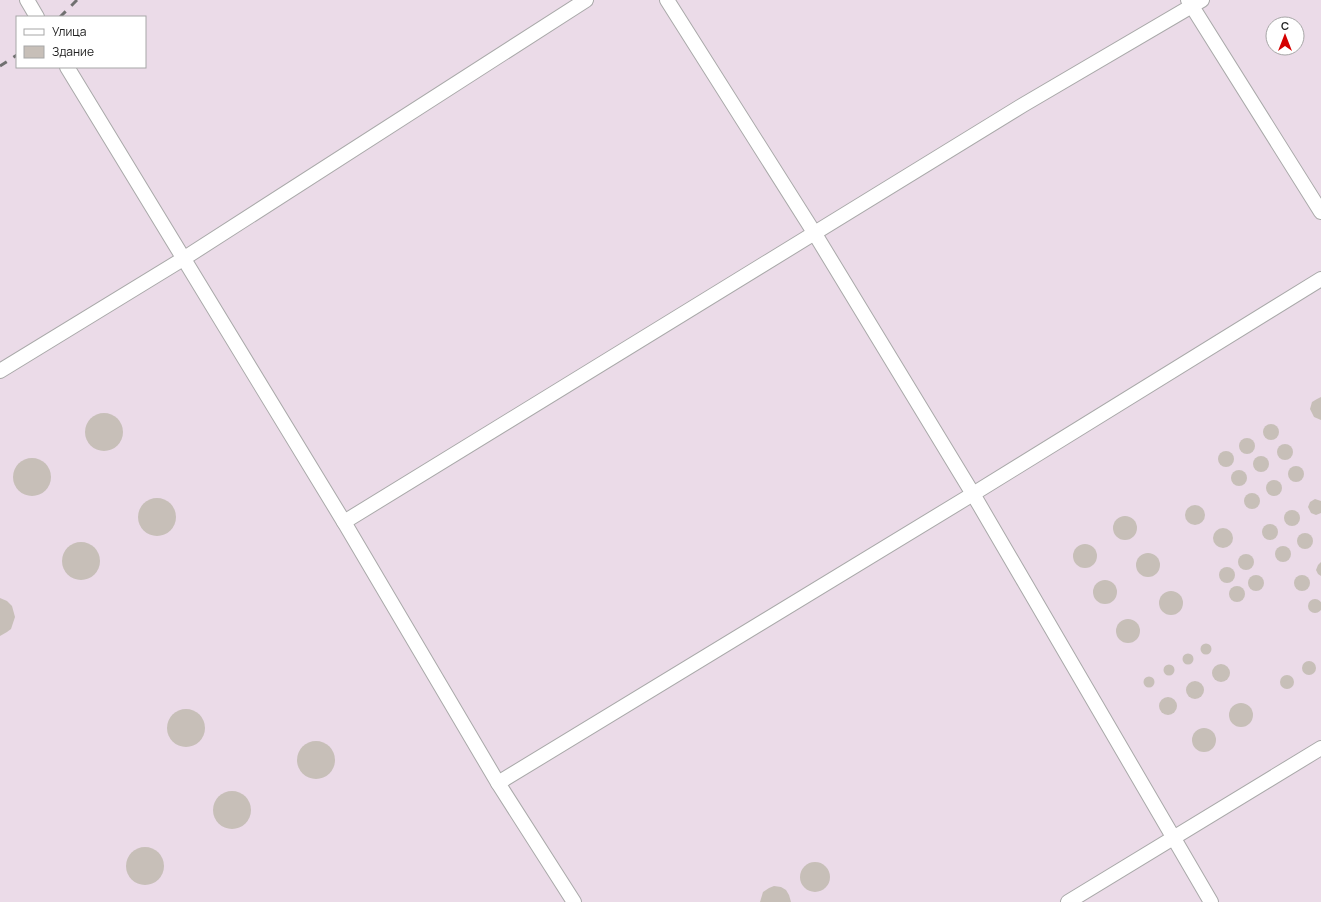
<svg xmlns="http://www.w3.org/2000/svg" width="1321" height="902" font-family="Manrope,sans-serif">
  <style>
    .industrial { fill: #ebdbe8; fill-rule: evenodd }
    .building { fill: #c7bfb8 }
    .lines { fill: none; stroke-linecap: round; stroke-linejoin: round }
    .minor-casing { stroke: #a9a9a9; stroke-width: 16 }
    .minor { stroke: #fff; stroke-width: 14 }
    .rail { stroke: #707070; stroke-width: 3; stroke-dasharray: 8 8; stroke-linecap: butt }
  </style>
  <rect width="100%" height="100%" fill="#f2efe9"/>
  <path class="industrial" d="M0,0H1321V902H0ZM17,17H145V67H17ZM1273,24H1297V48H1273Z"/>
  <g class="building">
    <polygon points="1321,397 1321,420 1314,417 1310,409 1312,402 1317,399"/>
    <circle cx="104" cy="432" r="19"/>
    <circle cx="1271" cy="432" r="8"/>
    <circle cx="1247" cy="446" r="8"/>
    <circle cx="1285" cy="452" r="8"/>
    <circle cx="1226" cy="459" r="8"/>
    <circle cx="1261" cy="464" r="8"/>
    <circle cx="32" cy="477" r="19"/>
    <circle cx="1296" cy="474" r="8"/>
    <circle cx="1239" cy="478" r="8"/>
    <circle cx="1274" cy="488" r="8"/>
    <circle cx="1252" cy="501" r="8"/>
    <circle cx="157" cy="517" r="19"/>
    <polygon points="1315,499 1321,501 1321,513 1316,515 1311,513 1308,507 1310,502"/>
    <circle cx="1195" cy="515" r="10"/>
    <circle cx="1292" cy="518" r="8"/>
    <circle cx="1125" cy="528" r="12"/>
    <circle cx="1270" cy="532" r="8"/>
    <circle cx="1223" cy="538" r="10"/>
    <circle cx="1305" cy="541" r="8"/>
    <circle cx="81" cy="561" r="19"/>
    <circle cx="1085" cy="556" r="12"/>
    <circle cx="1283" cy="554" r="8"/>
    <circle cx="1148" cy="565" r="12"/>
    <circle cx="1246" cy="562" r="8"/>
    <polygon points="1321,562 1321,576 1318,574 1316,570 1318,565"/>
    <circle cx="1227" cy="575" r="8"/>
    <circle cx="1302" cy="583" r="8"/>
    <circle cx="1256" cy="583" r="8"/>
    <circle cx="1105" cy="592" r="12"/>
    <circle cx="1237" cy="594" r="8"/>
    <circle cx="1171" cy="603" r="12"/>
    <polygon points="0,598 7,601 12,606 15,617 11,629 7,632 0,636"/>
    <circle cx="1315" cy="606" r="7"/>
    <circle cx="1128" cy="631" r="12"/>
    <circle cx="1206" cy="649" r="5.5"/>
    <circle cx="1188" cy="659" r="5.5"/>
    <circle cx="1309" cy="668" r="7"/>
    <circle cx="1221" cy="673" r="9"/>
    <circle cx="1169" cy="670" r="5.5"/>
    <circle cx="1287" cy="682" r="7"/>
    <circle cx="1149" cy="682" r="5.5"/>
    <circle cx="1195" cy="690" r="9"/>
    <circle cx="1168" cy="706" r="9"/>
    <circle cx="1241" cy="715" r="12"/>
    <circle cx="186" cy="728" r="19"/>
    <circle cx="1204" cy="740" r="12"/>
    <circle cx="316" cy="760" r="19"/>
    <circle cx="232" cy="810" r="19"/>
    <circle cx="145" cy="866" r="19"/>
    <circle cx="815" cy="877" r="15"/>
    <polygon points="774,886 781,887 786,890 789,895 791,902 760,902 763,892 769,888"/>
  </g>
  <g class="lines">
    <defs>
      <g id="minor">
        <polyline points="27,0 37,17"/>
        <polyline points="667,0 815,234 973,494 1211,902"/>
        <polyline points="1188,0 1321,212"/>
        <polyline points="67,67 344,522 1023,105 1202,0"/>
        <polyline points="0,371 183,259 586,0"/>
        <polyline points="344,522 498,783 574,902"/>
        <polyline points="498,783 973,494 1321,279"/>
        <polyline points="1068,902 1321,748"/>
      </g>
    </defs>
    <use href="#minor" class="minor-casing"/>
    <use href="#minor" class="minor"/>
    <g class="rail">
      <polyline points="60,17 77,0"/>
      <polyline points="0,66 17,55"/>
    </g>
  </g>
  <rect x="16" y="16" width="130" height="52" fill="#ffffff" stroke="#a7a7a7"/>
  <rect x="24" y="29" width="20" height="6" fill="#ffffff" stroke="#a7a7a7"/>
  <text x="52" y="36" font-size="12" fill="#222222">Улица</text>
  <rect x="24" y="46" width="20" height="12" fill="#c7bfb8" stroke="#a7a7a7"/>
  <text x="52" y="56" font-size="12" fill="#222222">Здание</text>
  <g transform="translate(1285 36)"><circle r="19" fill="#ffffff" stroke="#a7a7a7"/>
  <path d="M0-3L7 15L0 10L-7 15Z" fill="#d40000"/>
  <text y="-6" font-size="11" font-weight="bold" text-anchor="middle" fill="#222222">С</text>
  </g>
</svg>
